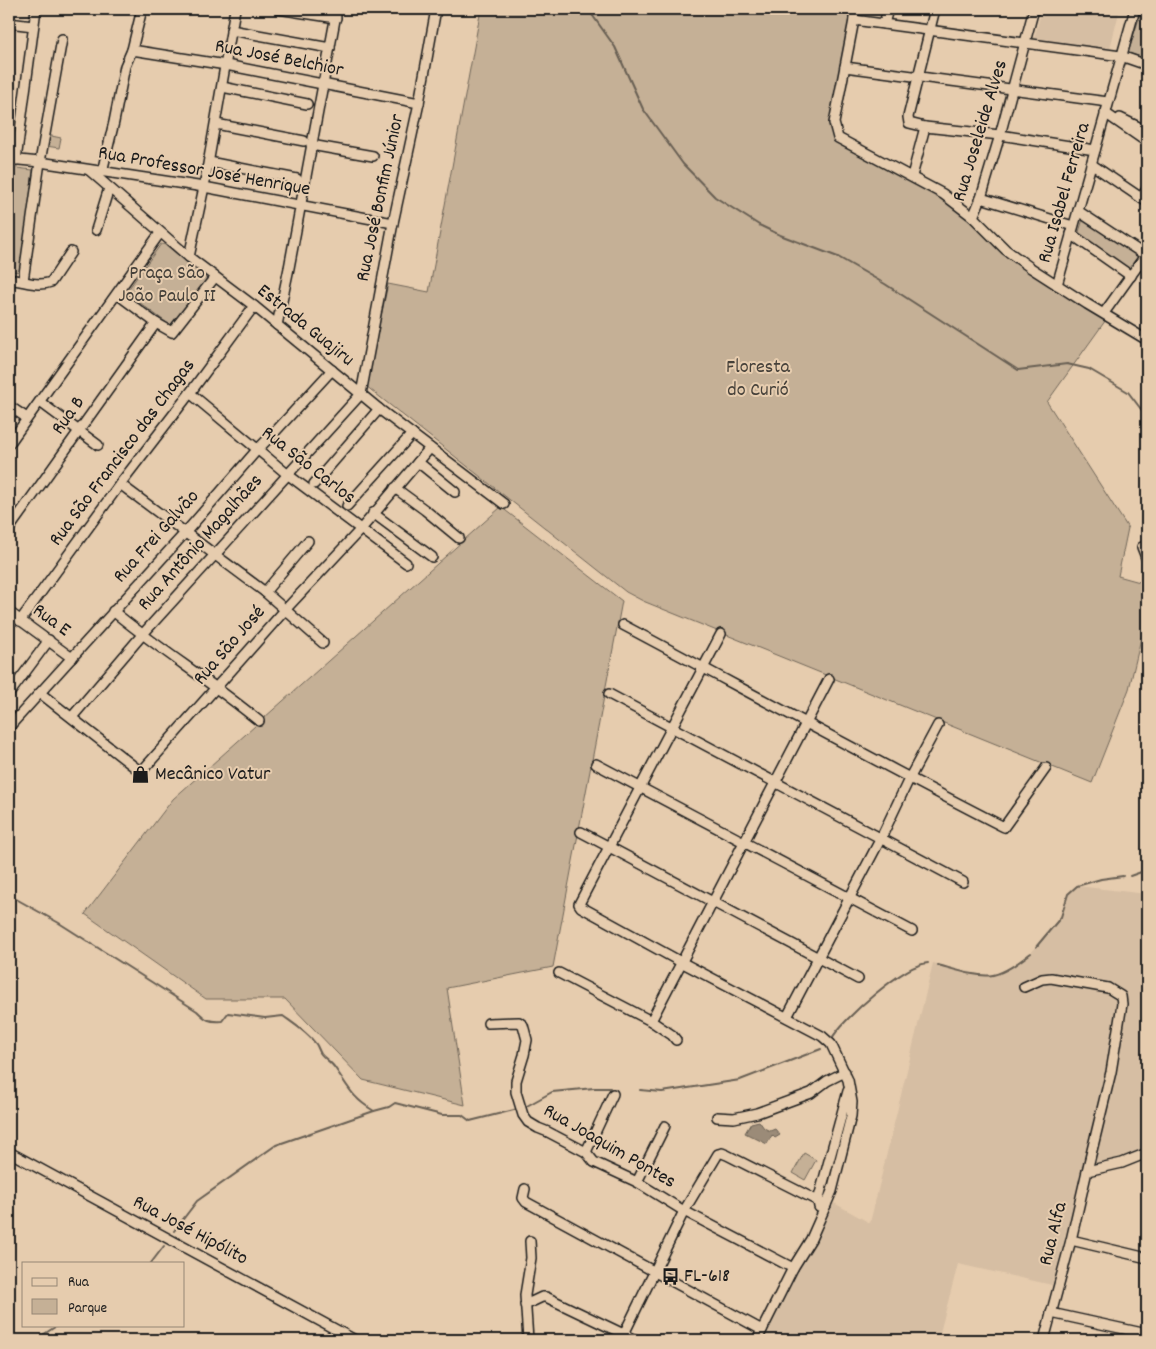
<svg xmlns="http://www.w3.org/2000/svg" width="1156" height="1349" font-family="Dekko,sans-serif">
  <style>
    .built { fill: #d6bea3 }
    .green { fill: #c5b096; stroke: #706659 }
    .water { fill: #9b8b78; stroke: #685f53 }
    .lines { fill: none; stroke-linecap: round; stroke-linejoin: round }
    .stream { stroke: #685f53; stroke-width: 2 }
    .minor-casing { stroke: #1c1c1c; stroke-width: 12 }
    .minor { stroke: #e6ccae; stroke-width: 9 }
    .labels { text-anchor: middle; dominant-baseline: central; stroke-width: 4; stroke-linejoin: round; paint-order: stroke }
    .street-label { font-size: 20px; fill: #1c1c1c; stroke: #e6ccae }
    .park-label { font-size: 20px; fill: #46413a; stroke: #e6ccae }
    .poi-label { font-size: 20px; fill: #1c1c1c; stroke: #e6ccae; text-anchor: start }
  </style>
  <rect width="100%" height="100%" fill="#e6ccae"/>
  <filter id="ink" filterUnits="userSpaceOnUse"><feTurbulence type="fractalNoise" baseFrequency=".02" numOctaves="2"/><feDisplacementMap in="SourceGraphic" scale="10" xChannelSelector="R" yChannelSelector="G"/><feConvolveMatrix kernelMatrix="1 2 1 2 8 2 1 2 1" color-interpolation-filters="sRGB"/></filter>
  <g filter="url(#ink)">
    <g class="built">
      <polygon points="1042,9 1120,9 1110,48 1034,38"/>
      <polygon points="1077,886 1147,894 1147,1148 1107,1161 1100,1162 1089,1159 1090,1154 1086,1153 1085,1158 1087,1158 1052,1285 958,1264 938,1340 762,1340 834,1203 870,1223 933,963 983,975 993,975 1010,968 1031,953 1061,917 1068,894"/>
    </g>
    <g class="green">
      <polygon points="481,9 853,9 835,139 925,183 1004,248 1108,317 1047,402 1128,528 1118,576 1147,584 1147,613 1129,689 1092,783 643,601 626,592 366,386 388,284 429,292"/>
      <polygon points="1142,9 1147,9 1147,59 1128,53"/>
      <polygon points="47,135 61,138 59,148 46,146"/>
      <polygon points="9,167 33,170 21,272 9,271"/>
      <polygon points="1084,216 1142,255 1131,271 1078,235"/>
      <polygon points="161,244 166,245 207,279 171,326 128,294 127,291"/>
      <polygon points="501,507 622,601 553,967 447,988 465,1105 363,1080 285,999 206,999 85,914 173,799"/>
      <polygon points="804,1153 816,1160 805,1180 793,1173"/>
    </g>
    <polygon class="water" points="759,1121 764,1128 770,1131 775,1129 780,1135 775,1138 772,1135 767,1144 745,1133 751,1123"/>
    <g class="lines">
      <g class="stream">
        <polyline points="588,9 615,47 643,109 683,164 715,197 759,225 780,235 838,257 885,284 1018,370 1067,364 1089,369 1128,392 1147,417"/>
        <polyline points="1130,876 1147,870"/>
        <path d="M9,895L59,923L197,1011C206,1020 209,1022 222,1021L228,1013L265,1018L283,1016C294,1024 307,1032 316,1044C318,1047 319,1051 321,1054C325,1059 331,1062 335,1068C349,1088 352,1098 374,1111"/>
        <polyline points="1036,947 1061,917 1068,894 1077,886 1101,879 1123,876"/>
        <path d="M938,965C953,969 978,978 993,975C1007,972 1020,961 1031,953"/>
        <path d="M831,1040C842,1019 905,964 928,963"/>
        <polyline points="640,1090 662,1092 740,1080 821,1049"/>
        <polyline points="525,1107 552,1092 594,1088 610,1088"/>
        <polyline points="174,1231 197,1201 276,1145 374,1111 389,1107 395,1103 442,1115 462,1115 470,1121 518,1109"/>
        <polyline points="151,1263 164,1246"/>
        <polyline points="35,1340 58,1325"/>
      </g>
      <defs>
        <g id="minor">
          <polyline points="278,9 336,18"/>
          <polyline points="854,9 854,20 834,123 838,138 943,194 973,217 1006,250 1031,268 1087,304 1147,340"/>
          <polyline points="935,9 908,117 909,123 925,127 1000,135 1095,150"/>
          <polyline points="854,20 1121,56 1147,65"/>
          <polyline points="9,23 33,26"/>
          <polyline points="884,24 888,9"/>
          <polyline points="231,30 330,48"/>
          <polyline points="132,50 226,65 419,103"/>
          <polyline points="845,67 1108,102"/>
          <polyline points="222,87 307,104"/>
          <polyline points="1105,113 1147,142"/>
          <polyline points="1120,118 1147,131"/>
          <polyline points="216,124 304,141"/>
          <polyline points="311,145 373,156"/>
          <polyline points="9,159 40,162 204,187 393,223"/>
          <polyline points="16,160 36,9"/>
          <polyline points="209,162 297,179"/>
          <polyline points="1091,164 1147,202"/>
          <polyline points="89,170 189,257 254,306 379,409 504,504"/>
          <polyline points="102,172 114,122 125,66 132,50 142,9"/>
          <polyline points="912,176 925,127"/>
          <polyline points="981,198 1073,226"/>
          <polyline points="1141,198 1147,189"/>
          <polyline points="1078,211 1145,255"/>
          <polyline points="973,217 981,198 1000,135 1034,9"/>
          <polyline points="96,230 109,188"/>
          <polyline points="1071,234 1131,276"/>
          <polyline points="189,257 204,187 235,9"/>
          <path d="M9,279C22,281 39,287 51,282L71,252"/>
          <polyline points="23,281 40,162 62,39"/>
          <polyline points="1057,285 1135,9"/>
          <polyline points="117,294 156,323 172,332 215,277"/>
          <polyline points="1104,313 1147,253"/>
          <polyline points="277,325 289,268 337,9"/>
          <polyline points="190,393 287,474 406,563"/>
          <polyline points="40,402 98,445"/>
          <polyline points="9,406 27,418"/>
          <polyline points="9,444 160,233"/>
          <polyline points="418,462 455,492"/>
          <polyline points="120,484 265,592 323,643"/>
          <polyline points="314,484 379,409"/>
          <polyline points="395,488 425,510 459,538"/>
          <polyline points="347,506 412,434"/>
          <polyline points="373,513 432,557"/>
          <polyline points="9,529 156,323"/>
          <polyline points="1142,547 1147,560"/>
          <polyline points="265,592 308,541"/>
          <path d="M113,611C160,650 212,682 259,721"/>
          <polyline points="9,612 72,658"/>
          <polyline points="20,621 120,484 190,393 254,306"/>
          <path d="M623,625C749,692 875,761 1002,826L1004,827L1046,768"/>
          <polyline points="721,634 579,904 581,907 681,962 822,1036 831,1044 848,1080 852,1102 851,1116 832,1191 826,1205 811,1239 793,1268 757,1340"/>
          <polyline points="40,693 141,772 285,610 361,529 430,448"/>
          <polyline points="9,694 49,640"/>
          <polyline points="609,694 963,882"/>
          <polyline points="72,717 142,635 361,394 393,223 419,103 436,9"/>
          <polyline points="9,727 185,533 257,450 274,433 332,370"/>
          <polyline points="596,764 912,931"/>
          <polyline points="581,832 858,979"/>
          <polyline points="559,973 651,1021 672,1035 676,1040"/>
          <polyline points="1024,987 1042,979 1051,978 1108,988 1121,996 1122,1004 1111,1072 1087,1171"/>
          <polyline points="787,1017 881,838 909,779 938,725"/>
          <polyline points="651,1021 829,679"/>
          <polyline points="488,1023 519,1022 523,1025 527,1040 524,1055 516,1081 516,1092 523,1115 528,1122 538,1128 548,1132 586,1152 594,1162 637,1182 684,1211 793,1268"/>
          <polyline points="717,1117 734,1118 757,1113 811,1093 827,1081 845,1072"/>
          <polyline points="9,1152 355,1340"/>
          <polyline points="586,1152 613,1094"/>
          <polyline points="637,1182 665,1126"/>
          <polyline points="525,1189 523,1198 526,1202 762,1330"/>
          <polyline points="819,1207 818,1201 848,1091"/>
          <polyline points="1071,1240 1147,1258"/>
          <polyline points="525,1305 542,1297 546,1297 636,1340"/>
          <polyline points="1051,1313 1147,1334"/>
          <polyline points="528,1340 525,1295 531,1258 530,1241"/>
          <polyline points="621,1340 684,1211 718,1154 722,1153 727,1155 826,1205"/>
          <polyline points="1044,1340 1071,1240 1087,1171 1122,1163 1147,1153"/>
        </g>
      </defs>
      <use href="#minor" class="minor-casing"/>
      <use href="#minor" class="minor"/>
    </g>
  </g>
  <defs>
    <symbol id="shop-bare" viewBox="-9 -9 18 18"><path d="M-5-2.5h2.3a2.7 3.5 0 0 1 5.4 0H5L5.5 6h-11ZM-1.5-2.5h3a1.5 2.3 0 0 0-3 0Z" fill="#1c1c1c" stroke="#e6ccae" stroke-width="2.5" paint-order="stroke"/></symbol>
    <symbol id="bus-bare" viewBox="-9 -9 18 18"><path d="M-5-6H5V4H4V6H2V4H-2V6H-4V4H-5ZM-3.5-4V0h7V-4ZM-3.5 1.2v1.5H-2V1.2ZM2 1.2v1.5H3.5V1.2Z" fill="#1c1c1c" stroke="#e6ccae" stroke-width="2.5" paint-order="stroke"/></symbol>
  </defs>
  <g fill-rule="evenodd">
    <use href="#shop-bare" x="128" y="762" width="25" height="25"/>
    <use href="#bus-bare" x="658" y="1264" width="25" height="25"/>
  </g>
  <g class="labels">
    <g class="street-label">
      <text transform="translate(279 59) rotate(11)">Rua José Belchior</text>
      <text transform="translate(981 131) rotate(-73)">Rua Joseleide Alves</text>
      <text transform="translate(204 172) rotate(10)">Rua Professor José Henrique</text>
      <text transform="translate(1065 193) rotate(-74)">Rua Isabel Ferreira</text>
      <text transform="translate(381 198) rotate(-78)">Rua José Bonfim Júnior</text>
      <text transform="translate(305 326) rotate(39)">Estrada Guajiru</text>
      <text transform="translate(69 416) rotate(-54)">Rua B</text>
      <text transform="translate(123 453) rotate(-53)">Rua São Francisco das Chagas</text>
      <text transform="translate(308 466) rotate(38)">Rua São Carlos</text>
      <text transform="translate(157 537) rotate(-48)">Rua Frei Galvão</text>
      <text transform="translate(201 543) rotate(-48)">Rua Antônio Magalhães</text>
      <text transform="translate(51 621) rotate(36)">Rua E</text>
      <text transform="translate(230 646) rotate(-49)">Rua São José</text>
      <text transform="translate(609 1147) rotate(30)">Rua Joaquim Pontes</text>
      <text transform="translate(190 1231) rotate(28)">Rua José Hipólito</text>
      <text transform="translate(1054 1234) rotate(-76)">Rua Alfa</text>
    </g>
    <g class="park-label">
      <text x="167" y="274">Praça São<tspan x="167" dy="23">João Paulo II</tspan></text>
      <text x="758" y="368">Floresta<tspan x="758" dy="23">do Curió</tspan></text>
    </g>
    <g class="poi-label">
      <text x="155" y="775">Mecânico Vatur</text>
      <text x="684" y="1277">FL-618</text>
    </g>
  </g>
  <rect width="1156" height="1349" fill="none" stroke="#e6ccae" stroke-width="30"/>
  <rect x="15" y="15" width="1126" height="1319" fill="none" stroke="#1c1c1c" stroke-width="2" filter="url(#ink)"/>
  <rect x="22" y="1262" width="162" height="65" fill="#e6ccae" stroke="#958674"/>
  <rect x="32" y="1278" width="25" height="8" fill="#e6ccae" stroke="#958674"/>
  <text x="68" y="1286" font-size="15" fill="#1c1c1c">Rua</text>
  <rect x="32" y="1299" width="25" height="15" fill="#c5b096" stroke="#958674"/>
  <text x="68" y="1312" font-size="15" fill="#1c1c1c">Parque</text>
</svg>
